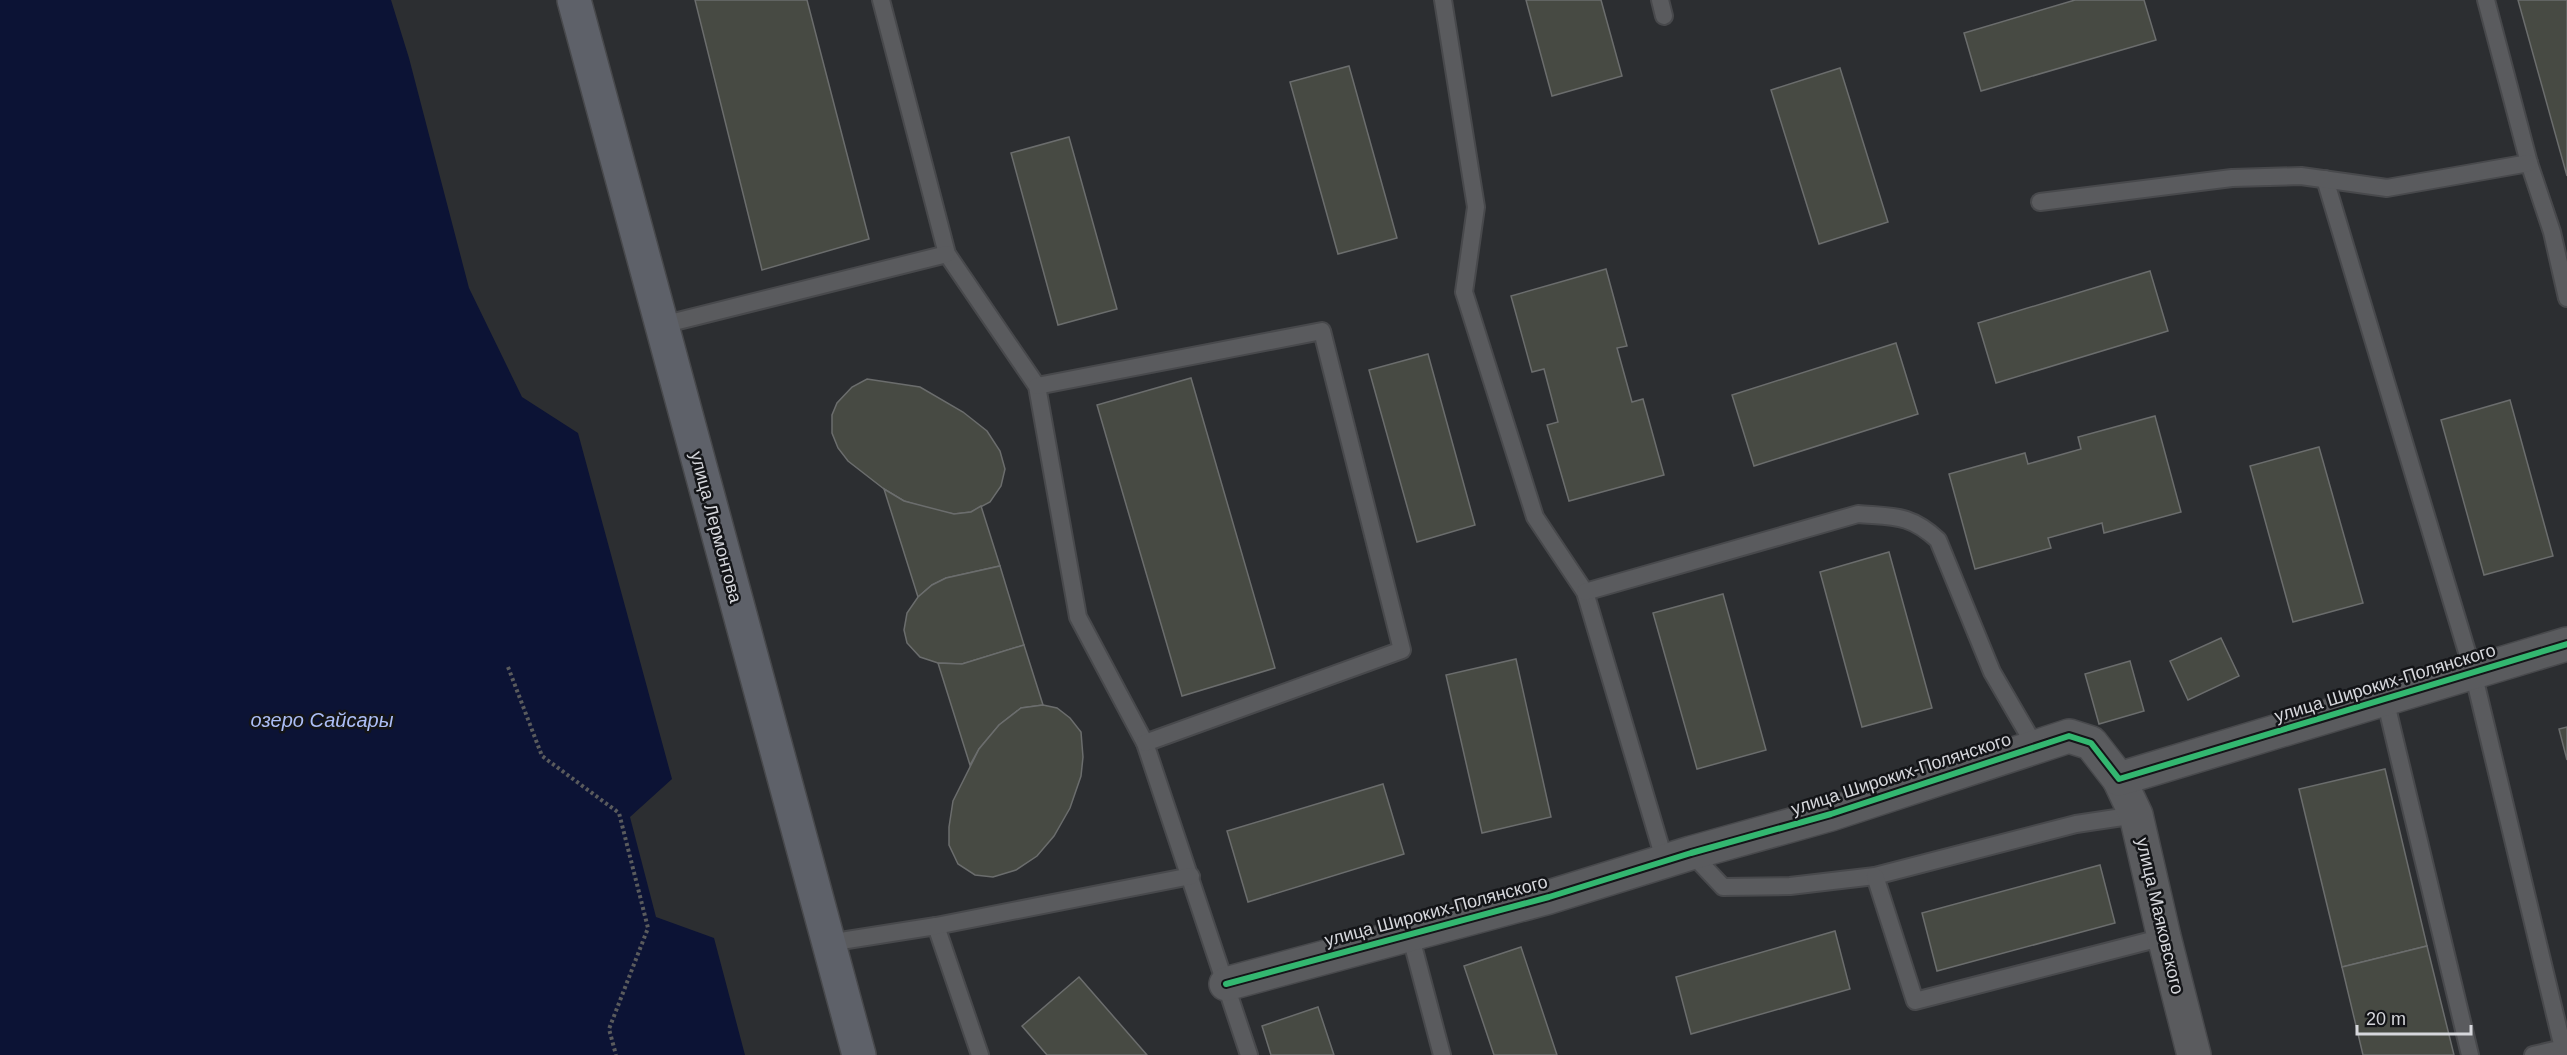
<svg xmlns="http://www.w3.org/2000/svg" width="2567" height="1055" font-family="Arial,sans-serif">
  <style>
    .water { fill: #0c1335 }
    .building { fill: #474a43; stroke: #6b6d6d; stroke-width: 1.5 }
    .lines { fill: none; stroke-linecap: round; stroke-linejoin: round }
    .service-casing { stroke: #48494c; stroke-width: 20 }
    .minor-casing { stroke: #48494c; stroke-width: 36 }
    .primary-casing { stroke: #48494c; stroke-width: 36 }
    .path { stroke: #5a5b5d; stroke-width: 4; stroke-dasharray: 3 3; stroke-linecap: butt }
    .service { stroke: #5a5b5e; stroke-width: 16 }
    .minor { stroke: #5a5b5e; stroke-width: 33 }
    .primary { stroke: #5e6169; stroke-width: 33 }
    .cycleway-casing { stroke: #141518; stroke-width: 10 }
    .cycleway { stroke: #33b770; stroke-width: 6 }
    .labels { text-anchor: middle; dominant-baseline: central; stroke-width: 5; stroke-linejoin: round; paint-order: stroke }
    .street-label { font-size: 18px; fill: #d6d7dc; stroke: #141518 }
    .water-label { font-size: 20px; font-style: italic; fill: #acbef6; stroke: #141518 }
  </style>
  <rect width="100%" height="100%" fill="#2c2e31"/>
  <polygon class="water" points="0,0 391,0 409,58 469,288 522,397 578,433 672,779 630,817 656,917 714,938 745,1055 0,1055"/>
  <g class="building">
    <polygon points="695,0 807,0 869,239 762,270"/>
    <polygon points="1526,0 1601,0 1622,76 1552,96"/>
    <polygon points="2075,0 2144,0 2156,40 1981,91 1964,33"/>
    <polygon points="2518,0 2567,0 2567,176"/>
    <polygon points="1349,66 1397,238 1338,254 1290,82"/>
    <polygon points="1840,68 1888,222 1819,244 1771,90"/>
    <polygon points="1069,137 1117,309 1058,325 1011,153"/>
    <polygon points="1606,269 1627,346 1617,348 1632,402 1643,399 1664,475 1569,501 1547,425 1558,422 1544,369 1532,372 1511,296"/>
    <polygon points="2150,271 2168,331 1996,383 1978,323"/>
    <polygon points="1896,343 1918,414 1754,466 1732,395"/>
    <polygon points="1428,354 1475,525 1417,542 1369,370"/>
    <polygon points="1191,378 1275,668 1182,696 1097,405"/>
    <polygon points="867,379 920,387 963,412 987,431 1000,451 1005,469 1001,486 990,502 971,512 954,514 934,510 904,501 884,489 848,461 838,448 832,433 832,415 837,403 852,387"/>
    <polygon points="2510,400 2553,556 2484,575 2441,420"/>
    <polygon points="2155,416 2181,512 2104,533 2102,523 2048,538 2051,548 1975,569 1949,474 2025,453 2028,464 2081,449 2078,437"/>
    <polygon points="2319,447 2363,603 2293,622 2250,466"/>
    <polygon points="884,489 904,501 954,514 971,512 981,506 1000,566 946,578 932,585 918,597"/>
    <polygon points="1889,552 1932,708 1862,727 1820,572"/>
    <polygon points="1000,566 1024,645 962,664 938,663 920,657 907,643 904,630 907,613 918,597 932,585 946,578"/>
    <polygon points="1723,594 1766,750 1697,769 1653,613"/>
    <polygon points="2221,638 2239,676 2188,700 2170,661"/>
    <polygon points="1024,645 1043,705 1021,708 999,725 979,749 970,765 938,663 962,664"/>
    <polygon points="1516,659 1551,817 1482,833 1446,675"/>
    <polygon points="2130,661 2144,711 2099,724 2085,674"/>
    <polygon points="1043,705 1057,708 1070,718 1081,732 1083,757 1081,776 1070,808 1054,836 1037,856 1016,870 993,877 975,875 958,864 949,845 949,827 953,801 979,749 999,725 1021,708"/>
    <polygon points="2567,727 2567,760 2559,729"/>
    <polygon points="2385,769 2427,946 2342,967 2299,789"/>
    <polygon points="1383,784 1404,854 1248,902 1227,831"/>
    <polygon points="2100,865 2115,923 1937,971 1922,913"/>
    <polygon points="1835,931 1850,989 1691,1034 1676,977"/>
    <polygon points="2427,946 2454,1055 2363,1055 2342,967"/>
    <polygon points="1521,947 1557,1055 1494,1055 1464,966"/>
    <polygon points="1079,977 1147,1055 1047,1055 1022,1026"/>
    <polygon points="1318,1007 1334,1055 1271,1055 1262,1026"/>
  </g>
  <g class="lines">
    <defs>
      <g id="service">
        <polyline points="881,0 947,254 1037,386 1078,617 1145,743 1249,1055"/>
        <polyline points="1443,0 1476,207 1464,292 1535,517 1585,592 1665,862"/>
        <polyline points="1660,0 1664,16"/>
        <polyline points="2486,0 2529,163 2552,232 2567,298"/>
        <polyline points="2325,179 2473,672 2563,1048 2533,1055"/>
        <polyline points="2040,202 2232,178 2301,176 2387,188 2529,163"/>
        <polyline points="662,325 947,254"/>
        <polyline points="1037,386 1322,331 1402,650 1145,743"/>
        <path d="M1585,592L1858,514C1894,517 1910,514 1938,540L1992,672L2035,746"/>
        <polyline points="2385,699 2470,1055"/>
        <polyline points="1691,853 1723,887 1790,886 1875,876 2076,824 2136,815"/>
        <polyline points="1875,876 1915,1001 2164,937"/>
        <polyline points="936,926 980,1055"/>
        <polyline points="1410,934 1442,1055"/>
        <polyline points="828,943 936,926 1191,876"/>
      </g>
      <g id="minor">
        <polyline points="2119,779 2136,815 2164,937 2194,1055"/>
        <polyline points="1226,984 1549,897 1691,853 1831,814 2069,736 2091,743 2119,779 2567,644"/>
      </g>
      <polyline id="primary" points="574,0 859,1055"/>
    </defs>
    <use href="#service" class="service-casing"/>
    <use href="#minor" class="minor-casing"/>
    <use href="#primary" class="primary-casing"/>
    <polyline class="path" points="508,667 542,756 619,813 648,928 609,1029 616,1055"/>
    <use href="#service" class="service"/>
    <use href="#minor" class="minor"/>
    <use href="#primary" class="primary"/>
    <defs>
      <polyline id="cycleway" points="1226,984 1549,897 1691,853 1831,814 2069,736 2091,743 2119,779 2567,644"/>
    </defs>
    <use href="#cycleway" class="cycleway-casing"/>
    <use href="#cycleway" class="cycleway"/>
  </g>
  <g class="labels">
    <g class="street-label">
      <text transform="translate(716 527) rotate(75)">улица Лермонтова</text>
      <text transform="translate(2385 683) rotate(-17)">улица Широких-Полянского</text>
      <text transform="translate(1901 774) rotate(-18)">улица Широких-Полянского</text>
      <text transform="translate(1436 911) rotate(-15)">улица Широких-Полянского</text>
      <text transform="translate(2160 916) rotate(77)">улица Маяковского</text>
    </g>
    <g class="water-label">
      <text x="322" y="720">озеро Сайсары</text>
    </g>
  </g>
  <path d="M2357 1025v9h114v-9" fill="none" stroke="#d6d7dc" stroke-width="3"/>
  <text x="2366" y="1025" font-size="18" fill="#d6d7dc" stroke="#141518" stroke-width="4.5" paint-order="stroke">20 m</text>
</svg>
